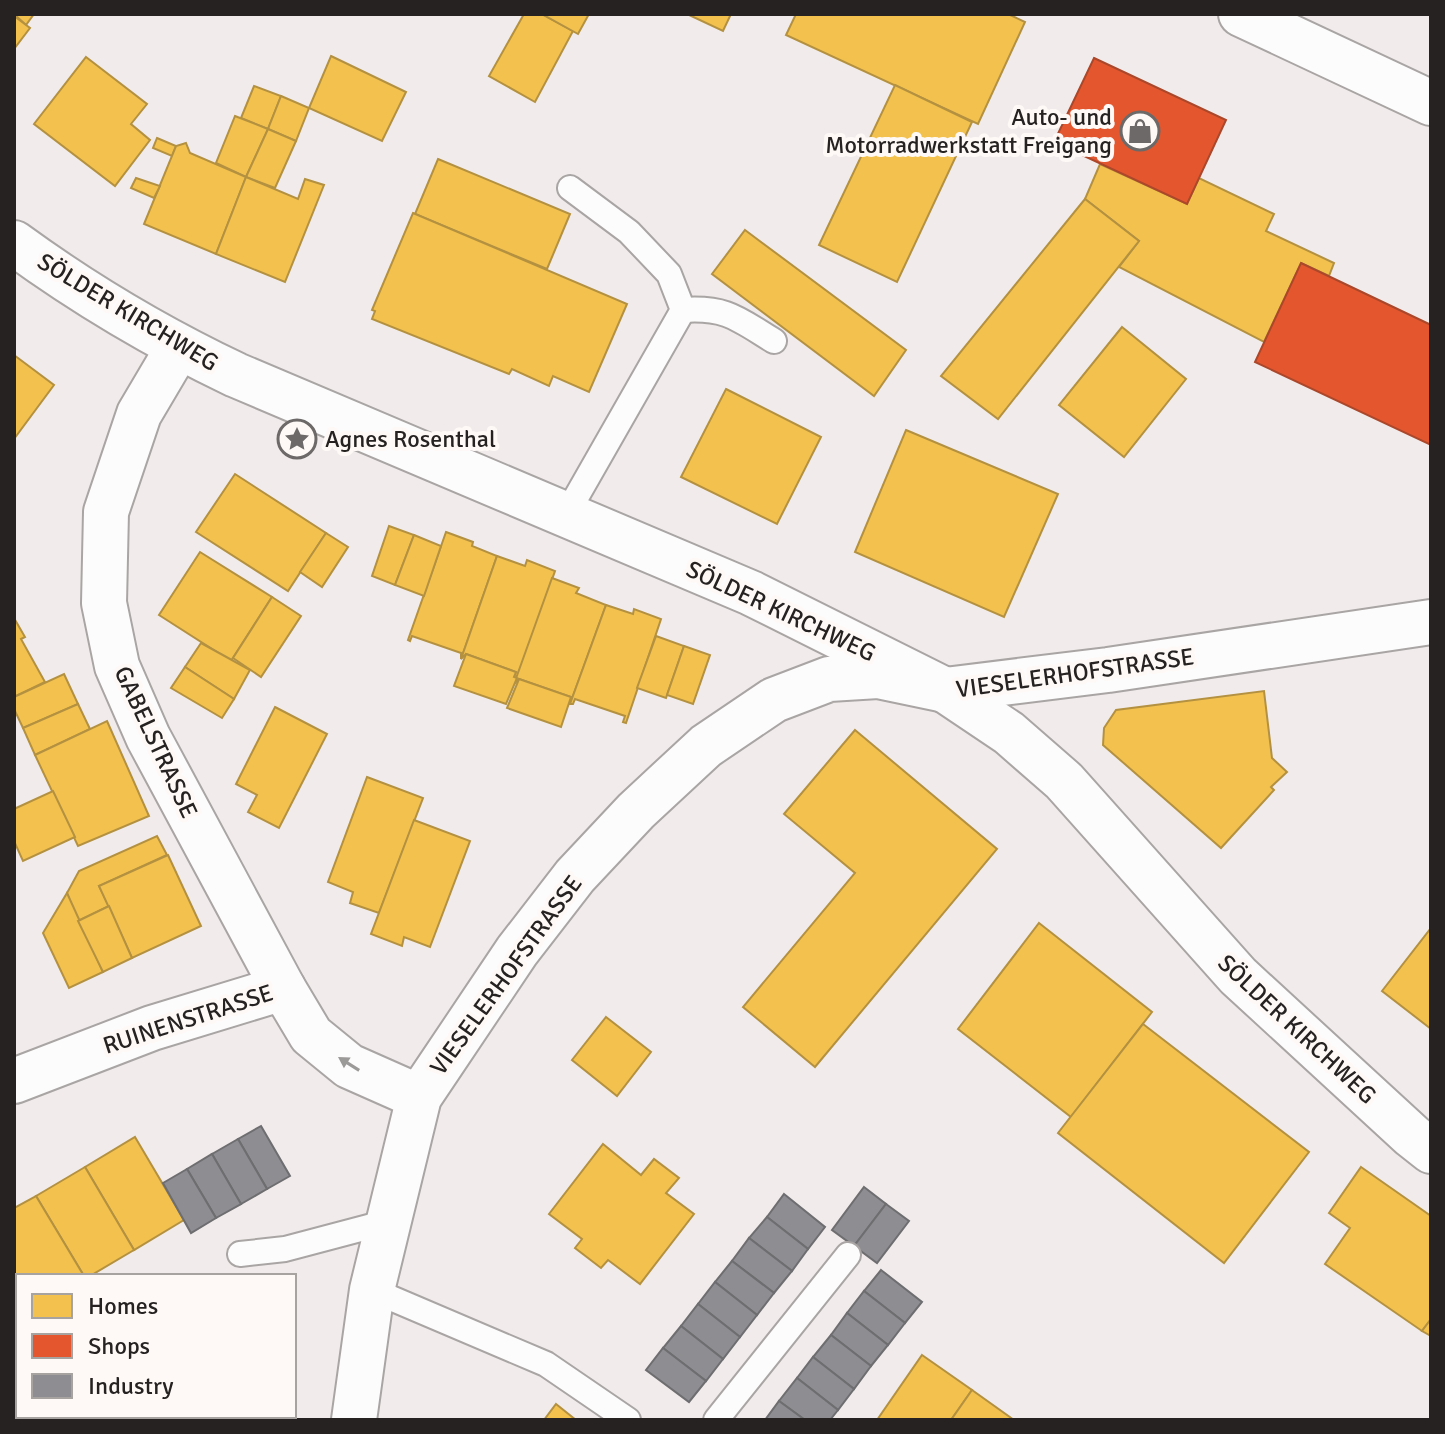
<svg xmlns="http://www.w3.org/2000/svg" width="1445" height="1434" font-family="Signika,sans-serif">
  <style>
    .homes { fill: #f2c14e; stroke: #b49140; stroke-width: 2 }
    .shops { fill: #e4572e; stroke: #ab472a; stroke-width: 2 }
    .industry { fill: #8d8d92; stroke: #6e6d70; stroke-width: 2 }
    .lines { fill: none; stroke-linecap: round; stroke-linejoin: round }
    .lane-casing { stroke: #a9a5a4; stroke-width: 28 }
    .street-casing { stroke: #a9a5a4; stroke-width: 48 }
    .secondary-casing { stroke: #a9a5a4; stroke-width: 48 }
    .lane { stroke: #fdfcfc; stroke-width: 24 }
    .street { stroke: #fdfcfc; stroke-width: 44 }
    .secondary { stroke: #fdfcfc; stroke-width: 44 }
    .oneway { fill: #9c9a99 }
    .labels { text-anchor: middle; dominant-baseline: central; stroke-width: 8; stroke-linejoin: round; paint-order: stroke }
    .poi-label { font-size: 24px; fill: #252221; stroke: #fef9f7; text-anchor: end }
    .street-label { font-size: 24px; fill: #252221; stroke: #fef9f7 }
  </style>
  <rect width="100%" height="100%" fill="#f1eceb"/>
  <g class="homes">
    <polygon points="14,14 34,14 26,25"/>
    <polygon points="524,14 542,14 573,31 535,102 489,76"/>
    <polygon points="542,14 589,14 578,34"/>
    <polygon points="687,14 731,14 723,31"/>
    <polygon points="796,14 1008,14 1025,22 978,124 786,35"/>
    <polygon points="14,16 30,28 14,49"/>
    <polygon points="331,56 406,92 382,141 309,108"/>
    <polygon points="86,57 147,104 131,124 150,140 115,186 34,124"/>
    <polygon points="895,85 972,122 897,282 819,245"/>
    <polygon points="254,86 281,96 268,129 241,118"/>
    <polygon points="281,96 309,108 296,141 268,129"/>
    <polygon points="235,116 268,129 246,177 216,163"/>
    <polygon points="268,129 296,141 275,188 246,177"/>
    <polygon points="157,138 176,146 172,156 153,148"/>
    <polygon points="186,143 190,153 246,177 216,254 144,224 176,146"/>
    <polygon points="438,159 570,214 547,269 415,214"/>
    <polygon points="1100,164 1187,204 1199,178 1274,214 1266,231 1334,263 1329,276 1301,263 1264,342 1119,267 1139,241 1085,199"/>
    <polygon points="246,177 298,199 305,179 324,185 285,282 216,254"/>
    <polygon points="136,178 160,186 154,198 131,188"/>
    <polygon points="1085,199 1139,241 998,419 941,376"/>
    <polygon points="413,213 627,304 589,392 553,376 549,386 512,369 509,374 372,319 375,311 372,310"/>
    <polygon points="745,230 906,350 874,396 712,274"/>
    <polygon points="1122,327 1186,379 1124,457 1059,405"/>
    <polygon points="14,355 54,385 14,439"/>
    <polygon points="726,389 821,437 777,524 681,477"/>
    <polygon points="906,430 1058,494 1004,617 855,552"/>
    <polygon points="235,474 326,533 288,591 196,532"/>
    <polygon points="389,526 414,535 395,585 372,576"/>
    <polygon points="446,532 473,542 472,546 497,556 461,659 461,653 412,636 410,641 408,640"/>
    <polygon points="326,533 348,547 322,587 300,572"/>
    <polygon points="414,535 441,546 424,596 395,585"/>
    <polygon points="200,552 272,597 231,661 159,615"/>
    <polygon points="497,556 525,566 527,560 555,571 517,678 514,677 516,672 466,654 461,659"/>
    <polygon points="552,578 579,588 576,593 606,605 570,704 571,697 519,679 514,684"/>
    <polygon points="272,597 301,616 261,677 233,658"/>
    <polygon points="606,605 633,614 634,609 661,619 626,723 623,722 625,716 575,699 573,704 570,704"/>
    <polygon points="14,618 25,637 21,639 45,682 14,697"/>
    <polygon points="656,636 684,646 666,698 637,688"/>
    <polygon points="201,643 250,670 234,699 185,667"/>
    <polygon points="684,646 710,655 693,704 667,695"/>
    <polygon points="466,654 516,672 514,677 517,678 506,704 454,686"/>
    <polygon points="185,667 234,699 222,718 171,688"/>
    <polygon points="64,674 78,704 23,728 14,709 14,697"/>
    <polygon points="519,679 571,697 561,727 507,708"/>
    <polygon points="1264,691 1272,758 1287,772 1271,787 1274,790 1221,848 1103,745 1104,728 1116,710"/>
    <polygon points="78,704 90,729 35,755 23,728"/>
    <polygon points="275,707 327,734 279,828 248,812 257,795 236,784"/>
    <polygon points="107,721 149,816 78,846 35,755"/>
    <polygon points="855,730 997,849 815,1067 743,1007 855,873 784,814"/>
    <polygon points="367,777 423,798 379,913 350,903 353,892 328,882"/>
    <polygon points="53,791 75,837 23,861 14,841 14,809"/>
    <polygon points="414,820 470,841 430,947 404,937 402,946 371,934"/>
    <polygon points="157,836 167,855 99,886 109,906 78,921 67,893 79,871"/>
    <polygon points="168,855 201,926 132,958 99,886"/>
    <polygon points="67,893 103,972 69,988 43,933"/>
    <polygon points="109,906 132,958 103,972 78,921"/>
    <polygon points="1039,923 1152,1012 1071,1117 958,1029"/>
    <polygon points="1431,928 1431,1029 1382,991"/>
    <polygon points="606,1017 651,1052 617,1096 572,1060"/>
    <polygon points="1143,1024 1309,1152 1224,1263 1058,1133"/>
    <polygon points="135,1137 184,1220 134,1250 85,1167"/>
    <polygon points="603,1144 641,1175 654,1159 679,1178 666,1193 694,1214 640,1284 608,1260 601,1268 575,1248 582,1239 549,1214"/>
    <polygon points="85,1167 134,1250 90,1276 84,1276 36,1196"/>
    <polygon points="1361,1167 1431,1216 1431,1319 1422,1331 1325,1264 1350,1228 1329,1213"/>
    <polygon points="36,1196 84,1276 18,1276 18,1280 14,1273 14,1208"/>
    <polygon points="14,1273 18,1280 18,1317 14,1320"/>
    <polygon points="1431,1319 1431,1336 1422,1331"/>
    <polygon points="922,1355 972,1390 951,1420 877,1420"/>
    <polygon points="972,1390 1014,1420 951,1420"/>
    <polygon points="556,1404 576,1420 544,1420"/>
    <polygon points="192,1416 273,1416 266,1420 194,1420"/>
  </g>
  <g class="shops">
    <polygon points="1094,58 1226,120 1187,204 1054,142"/>
    <polygon points="1301,263 1431,325 1431,445 1255,362"/>
  </g>
  <g class="industry">
    <polygon points="261,1126 290,1176 267,1189 238,1139"/>
    <polygon points="238,1139 267,1189 241,1204 212,1154"/>
    <polygon points="212,1154 241,1204 216,1218 187,1169"/>
    <polygon points="187,1169 216,1218 191,1233 163,1183"/>
    <polygon points="864,1187 886,1204 854,1246 832,1230"/>
    <polygon points="784,1194 825,1227 808,1249 767,1217"/>
    <polygon points="886,1204 909,1221 877,1263 854,1246"/>
    <polygon points="767,1217 808,1249 792,1271 749,1238"/>
    <polygon points="749,1238 792,1271 774,1293 732,1261"/>
    <polygon points="732,1261 774,1293 757,1315 715,1282"/>
    <polygon points="881,1270 922,1302 905,1323 864,1291"/>
    <polygon points="715,1282 757,1315 740,1337 698,1304"/>
    <polygon points="864,1291 905,1323 888,1345 847,1313"/>
    <polygon points="698,1304 740,1337 723,1359 681,1326"/>
    <polygon points="847,1313 888,1345 871,1366 831,1335"/>
    <polygon points="681,1326 723,1359 706,1381 663,1348"/>
    <polygon points="831,1335 871,1366 854,1389 813,1357"/>
    <polygon points="663,1348 706,1381 689,1402 646,1370"/>
    <polygon points="813,1357 854,1389 838,1410 797,1378"/>
    <polygon points="797,1378 838,1410 830,1420 805,1420 779,1401"/>
    <polygon points="779,1401 805,1420 765,1420"/>
  </g>
  <g class="lines">
    <defs>
      <g id="lane">
        <path d="M683,310C727,307 738,319 774,341"/>
        <polyline points="566,515 683,310 669,274 629,232 570,188"/>
        <polyline points="240,1254 285,1249 387,1222"/>
        <polyline points="372,1290 546,1364 628,1420"/>
        <polyline points="716,1420 848,1255"/>
      </g>
      <g id="street">
        <path d="M14,243C84,294 158,338 236,375L751,593L945,690L1009,733L1064,781L1238,976L1412,1136L1431,1151"/>
        <polyline points="178,348 139,414 106,512 104,603 117,666 148,737 283,988 311,1035 349,1066 419,1097"/>
        <polyline points="14,1081 152,1028 283,988"/>
        <polyline points="354,1420 372,1290 419,1097 517,951 575,876 636,811 706,746 774,700 829,679 878,676 945,690 1108,670 1431,622"/>
      </g>
      <polyline id="secondary" points="1241,14 1431,103"/>
    </defs>
    <use href="#lane" class="lane-casing"/>
    <use href="#street" class="street-casing"/>
    <use href="#secondary" class="secondary-casing"/>
    <use href="#lane" class="lane"/>
    <use href="#street" class="street"/>
    <use href="#secondary" class="secondary"/>
  </g>
  <defs><path id="oneway-solid" d="M-6-.8H1V-3.2L6.5 0L1 3.2V.8H-6Z" transform="scale(2)"/></defs>
  <use class="oneway" href="#oneway-solid" transform="translate(349 1064) rotate(-148)"/>
  <defs>
    <symbol id="shop-ring" viewBox="-11 -11 22 22"><circle r="9.5" fill="#fef9f7" stroke="#6c6968" stroke-width="1.5"/><path d="M-5-2.5h2.3a2.7 3.5 0 0 1 5.4 0H5L5.5 6h-11ZM-1.5-2.5h3a1.5 2.3 0 0 0-3 0Z" fill="#6c6968"/></symbol>
    <symbol id="sight-ring" viewBox="-11 -11 22 22"><circle r="9.5" fill="#fef9f7" stroke="#6c6968" stroke-width="1.5"/><path d="M0-6L1.8-2.2L6-1.7L2.9 1.2L3.7 5.4L0 3.3L-3.7 5.4L-2.9 1.2L-6-1.7L-1.8-2.2Z" fill="#6c6968"/></symbol>
  </defs>
  <g fill-rule="evenodd">
    <use href="#shop-ring" x="1118" y="109" width="44" height="44"/>
    <use href="#sight-ring" x="275" y="417" width="44" height="44"/>
  </g>
  <g class="labels">
    <g class="poi-label">
      <text x="1112" y="117">Auto- und<tspan x="1112" dy="28">Motorradwerkstatt Freigang</tspan></text>
      <text x="325" y="439" text-anchor="start">Agnes Rosenthal</text>
    </g>
    <g class="street-label">
      <text transform="translate(128 312) rotate(31)">SÖLDER KIRCHWEG</text>
      <text transform="translate(781 611) rotate(25)">SÖLDER KIRCHWEG</text>
      <text transform="translate(1075 673) rotate(-8)">VIESELERHOFSTRASSE</text>
      <text transform="translate(156 742) rotate(65)">GABELSTRASSE</text>
      <text transform="translate(506 975) rotate(-54)">VIESELERHOFSTRASSE</text>
      <text transform="translate(188 1019) rotate(-18)">RUINENSTRASSE</text>
      <text transform="translate(1297 1029) rotate(43)">SÖLDER KIRCHWEG</text>
    </g>
  </g>
  <rect width="1445" height="1434" fill="none" stroke="#252221" stroke-width="32"/>
  <rect x="16" y="1274" width="280" height="144" fill="#fef9f7" stroke="#a7a3a1" stroke-width="2"/>
  <rect x="32" y="1294" width="40" height="24" fill="#f2c14e" stroke="#a7a3a1" stroke-width="2"/>
  <text x="88" y="1314" font-size="24" fill="#252221">Homes</text>
  <rect x="32" y="1334" width="40" height="24" fill="#e4572e" stroke="#a7a3a1" stroke-width="2"/>
  <text x="88" y="1354" font-size="24" fill="#252221">Shops</text>
  <rect x="32" y="1374" width="40" height="24" fill="#8d8d92" stroke="#a7a3a1" stroke-width="2"/>
  <text x="88" y="1394" font-size="24" fill="#252221">Industry</text>
</svg>
